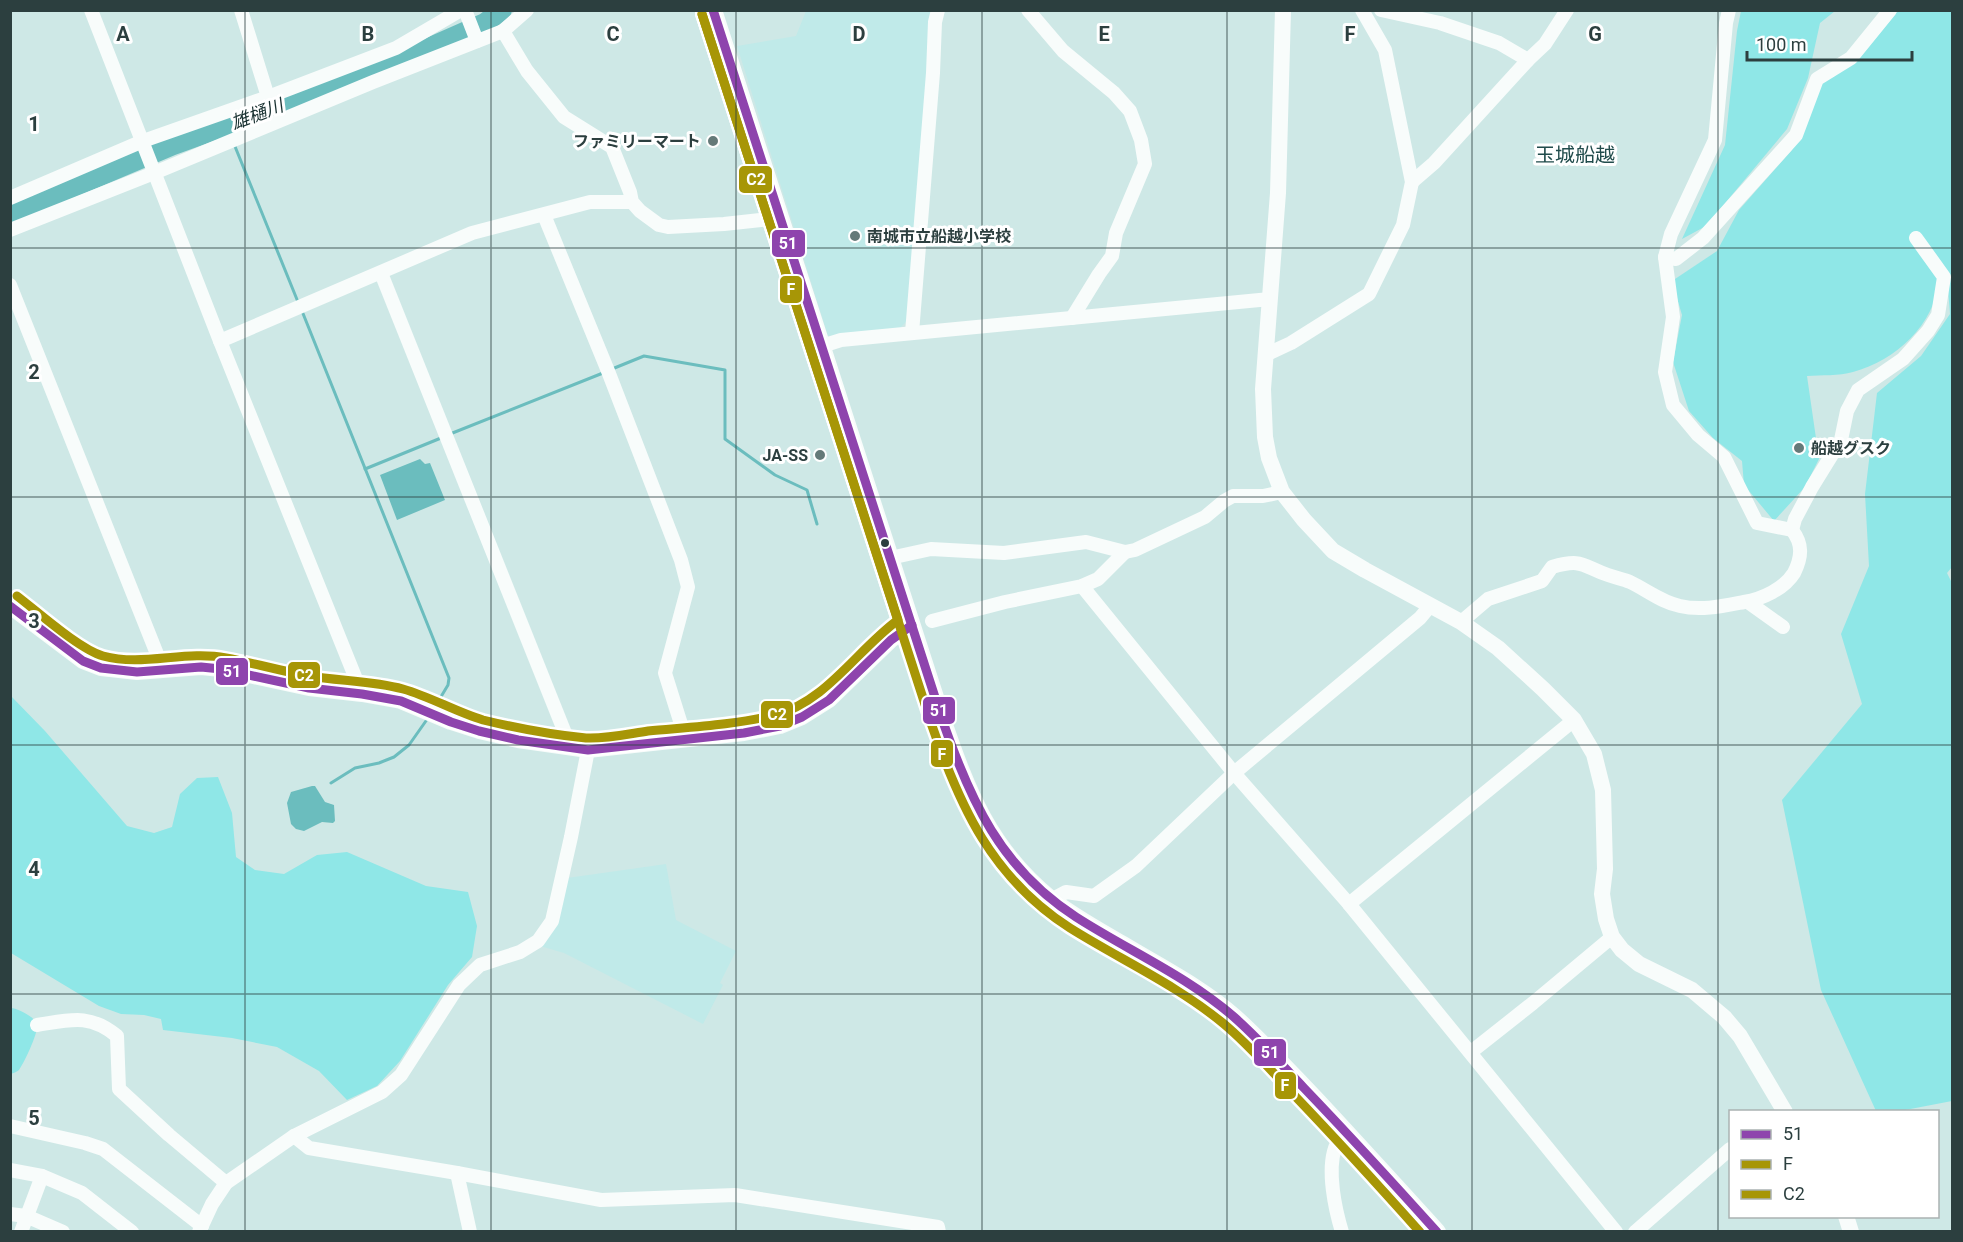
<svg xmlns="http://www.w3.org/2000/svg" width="1963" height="1242" font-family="Roboto,'Noto Sans JP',sans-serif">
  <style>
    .built { fill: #c0eae9 }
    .green { fill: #8fe7e7 }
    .water { fill: #6bbdbe }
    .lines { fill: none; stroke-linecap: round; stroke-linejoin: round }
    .stream { stroke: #6bbdbe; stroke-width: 3 }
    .river { stroke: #6bbdbe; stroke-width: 20 }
    .minor { stroke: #f8fcfb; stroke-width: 14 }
    .tertiary { stroke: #f8fcfb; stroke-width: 16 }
    .secondary { stroke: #f8fcfb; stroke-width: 18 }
    .bus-1-casing { stroke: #fff; stroke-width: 14 }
    .bus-2-casing { stroke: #fff; stroke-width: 14 }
    .bus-3-casing { stroke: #fff; stroke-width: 14 }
    .bus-1 { stroke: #8e44ad; stroke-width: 9 }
    .bus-2 { stroke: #a79606; stroke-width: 9 }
    .bus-3 { stroke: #a79606; stroke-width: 9 }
    .grid { fill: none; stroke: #2c3f3f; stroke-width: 1.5; stroke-opacity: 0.55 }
    .poi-dot { fill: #657a79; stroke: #fff; stroke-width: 2 }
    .bus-dot { fill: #2c3f3f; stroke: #fff; stroke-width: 2 }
    .labels { text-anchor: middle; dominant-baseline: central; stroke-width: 6; stroke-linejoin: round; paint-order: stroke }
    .poi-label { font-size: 16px; font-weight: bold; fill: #2c3f3f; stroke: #fff; text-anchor: end }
    .water-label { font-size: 18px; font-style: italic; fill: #193131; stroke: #fff }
    .quarter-label { font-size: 20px; fill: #214c4c; stroke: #fff }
    .grid-label { font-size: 20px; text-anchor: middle; font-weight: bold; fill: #2c3f3f; stroke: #fff; stroke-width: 6; stroke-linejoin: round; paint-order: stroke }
    .line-badge { stroke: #fff; stroke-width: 2 }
    .badge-label { font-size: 16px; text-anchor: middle; font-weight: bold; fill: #fff }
  </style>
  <rect width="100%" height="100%" fill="#cee8e6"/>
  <g class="built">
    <polygon points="806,11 932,11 908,320 900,328 828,336 737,46 796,36"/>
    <polygon points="666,864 676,920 736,951 720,983 723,985 703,1024 564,953 540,946 567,878"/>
  </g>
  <g class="green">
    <polygon points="1741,11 1835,11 1820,23 1808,78 1787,129 1706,226 1682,239 1725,145 1737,31"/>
    <path d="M1898,11H1952V567L1947,573L1952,583V1101L1900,1111H1876L1821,990L1782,800L1862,704L1841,634L1869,566L1865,494L1877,393L1921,356L1950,314L1947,276L1939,279C1935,325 1896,360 1853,372C1839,376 1821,375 1807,376L1819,459L1805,487L1774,521L1744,485L1742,461L1713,438L1689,411L1673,362L1682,315L1672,281L1717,251L1739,210L1792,150L1821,84L1857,61Z"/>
    <polygon points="10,695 45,731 127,826 154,833 172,827 180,794 197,778 218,777 232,813 236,857 255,870 284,874 317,855 347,852 426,886 468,892 477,926 472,957 448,985 400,1061 377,1086 347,1100 319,1071 277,1047 232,1038 163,1030 161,1019 144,1015 121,1014 99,1006 11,953"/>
    <path d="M11,1008C17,1008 37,1018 37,1025C38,1034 24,1063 19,1070C17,1072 13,1073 11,1074Z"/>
  </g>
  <g class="water">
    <polygon points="420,459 425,464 430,463 445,500 397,520 380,475"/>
    <polygon points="312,786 315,786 325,802 334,805 335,821 333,823 322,822 304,831 296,829 291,824 287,803 291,792"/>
  </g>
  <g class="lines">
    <g class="stream">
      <polyline points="227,126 231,135"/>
      <polyline points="234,144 298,302"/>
      <polyline points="302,311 449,678 448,685 433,710"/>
      <polyline points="612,369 644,356 725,370 725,439 775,475 807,490 817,524"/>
      <polyline points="450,434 603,373"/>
      <polyline points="365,469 441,438"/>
      <polyline points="331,783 355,768 379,763 394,757 409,745 428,718"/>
    </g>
    <polyline class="river" points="10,214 173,145 287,104 408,57 485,23 502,10"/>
    <g class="minor">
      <polyline points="91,10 220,341 362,694"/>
      <polyline points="241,10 268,97"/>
      <polyline points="465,10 477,41"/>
      <polyline points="1028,10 1063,51 1114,93 1130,111 1141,140 1145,164 1116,233 1112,256 1099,274 1072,318"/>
      <polyline points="1381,10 1440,23 1499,43 1528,60"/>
      <polyline points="503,31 527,71 564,117 612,147 630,192 632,202 640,211 659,225 668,227 724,224 779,218"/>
      <polyline points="1412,182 1434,163 1528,60 1545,44 1567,10"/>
      <polyline points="10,198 143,141 268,97 396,48 461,10"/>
      <polyline points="544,215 608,371 681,560 688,587 665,673 686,740"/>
      <polyline points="10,230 154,173 373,82 503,31 527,10"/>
      <polyline points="1665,257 1676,259 1703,238 1796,135 1817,79 1851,58 1890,10"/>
      <polyline points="381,273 571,748"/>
      <polyline points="10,285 163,669"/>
      <polyline points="912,333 933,73 935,22 938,10"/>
      <polyline points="220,341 472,233 590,202 632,202"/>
      <polyline points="822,346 841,340 1270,299"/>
      <polyline points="1265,355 1291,343 1369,294 1403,225 1412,182 1385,50 1362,10"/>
      <polyline points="1792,530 1795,519 1812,487 1841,440 1847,411 1858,390 1903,359 1928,331 1938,315 1944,277 1916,238"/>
      <polyline points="890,558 931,549 1004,553 1086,542 1125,552 1135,550 1205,517 1224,501 1233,496 1263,496 1282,492"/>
      <polyline points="1082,586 1234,773 1349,904 1616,1232"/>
      <polyline points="1748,602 1783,627"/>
      <polyline points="932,621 1005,602 1082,586 1098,579 1125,552"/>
      <path d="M1461,622L1488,599L1542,581L1552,567C1583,558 1582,566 1608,575C1616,578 1624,579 1630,582C1647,590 1661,602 1680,606C1701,611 1723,606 1744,602C1762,599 1784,589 1794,573C1802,557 1803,544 1792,530L1757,523L1724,457L1698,435L1673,405L1665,372L1673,317L1665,257L1671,234L1715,140L1726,23L1729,10"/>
      <polyline points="1051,900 1066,892 1094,896 1136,866 1234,773 1420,618 1430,606"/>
      <polyline points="1349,904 1574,720"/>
      <path d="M37,1025C70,1020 89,1013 117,1036L119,1089L169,1135L226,1183"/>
      <polyline points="1471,1052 1533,1003 1612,937"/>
      <polyline points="10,1126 85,1143 103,1149 202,1226"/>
      <polyline points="294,1136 309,1148 457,1173 601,1200 735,1195 938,1227 939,1232"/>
      <polyline points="10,1170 42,1176 82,1193 132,1232"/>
      <polyline points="457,1173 470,1232"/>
      <polyline points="10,1214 26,1216 63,1232"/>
      <polyline points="21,1232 42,1176"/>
      <polyline points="199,1232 212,1204 226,1183 294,1136 382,1092 401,1075 459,985 480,965 520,952 538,941 552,921 571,837 588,750"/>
      <path d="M1342,1232C1335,1209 1327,1171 1335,1148C1338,1142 1341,1136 1344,1131"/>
      <polyline points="1635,1232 1730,1149"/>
    </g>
    <g class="tertiary">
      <polyline points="1283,10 1278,193 1263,389 1265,437 1269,458 1282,492 1304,520 1333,551 1365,570 1461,622 1498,648 1543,689 1574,720 1594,754 1603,790 1605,869 1602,894 1606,919 1612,937 1622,950 1639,964 1692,990 1724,1017 1740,1036 1785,1112"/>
      <polyline points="10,606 83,661 101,668 137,672 201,667 221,669 309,688 362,694 401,701 451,722 479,731 518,740 588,750 744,733 780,726 802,717 829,700 891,640 912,625"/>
      <polyline points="1846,1216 1851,1232"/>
    </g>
    <path class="secondary" d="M713,10L942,719C967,792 989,849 1050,899C1073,917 1099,931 1123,945C1161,968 1201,988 1234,1017C1263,1043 1290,1073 1317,1101C1357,1144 1397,1188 1437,1232"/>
    <defs>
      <g id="bus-1">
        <path d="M713,10L942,719C970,800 1001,869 1076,917C1129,951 1187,976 1234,1017C1259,1039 1281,1064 1304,1088C1349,1135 1393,1183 1437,1232"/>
        <polyline points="10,606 83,661 101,668 137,672 201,667 221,669 309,688 362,694 401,701 451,722 479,731 518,740 588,750 744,733 780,726 802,717 829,700 891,640 912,625"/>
      </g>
      <path id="bus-2" d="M702,14L931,723C960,807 992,878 1070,928C1121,960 1177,985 1224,1024C1249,1045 1272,1071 1294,1095C1337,1140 1379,1186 1420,1232"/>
      <path id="bus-3" d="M17,596C38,612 79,649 103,656C143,667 185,650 226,658C254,663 281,671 309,676C340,681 373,681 403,689C431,697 456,712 483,720C516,728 552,735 586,738C606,739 628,734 648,731C690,727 734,725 775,715C826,702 857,650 898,620L702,14"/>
    </defs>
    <use href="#bus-1" class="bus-1-casing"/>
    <use href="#bus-2" class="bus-2-casing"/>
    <use href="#bus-3" class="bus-3-casing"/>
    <use href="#bus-1" class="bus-1"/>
    <use href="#bus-2" class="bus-2"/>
    <use href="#bus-3" class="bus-3"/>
  </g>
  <path class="grid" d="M245,10V1232M491,10V1232M736,10V1232M982,10V1232M1227,10V1232M1472,10V1232M1718,10V1232M10,248H1952M10,497H1952M10,745H1952M10,994H1952"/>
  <g class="poi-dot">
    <circle cx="713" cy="141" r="6"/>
    <circle cx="855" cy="236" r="6"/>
    <circle cx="1799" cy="448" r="6"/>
    <circle cx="820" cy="455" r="6"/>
  </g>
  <circle class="bus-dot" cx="885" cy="543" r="5"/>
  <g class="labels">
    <g class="poi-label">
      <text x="701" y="141">ファミリーマート</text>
      <text x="867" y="236" text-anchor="start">南城市立船越小学校</text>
      <text x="1811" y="448" text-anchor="start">船越グスク</text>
      <text x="808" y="455">JA-SS</text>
    </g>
    <g class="water-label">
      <text transform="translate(257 114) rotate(-21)">雄樋川</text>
    </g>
    <g class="quarter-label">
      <text x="1575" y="155">玉城船越</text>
    </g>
  </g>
  <g class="grid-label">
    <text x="123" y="41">A</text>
    <text x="368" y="41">B</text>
    <text x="613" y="41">C</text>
    <text x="859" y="41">D</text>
    <text x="1104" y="41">E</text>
    <text x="1350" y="41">F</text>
    <text x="1595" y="41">G</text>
    <text x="34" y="131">1</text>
    <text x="34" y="379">2</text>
    <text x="34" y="628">3</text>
    <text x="34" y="876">4</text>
    <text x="34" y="1125">5</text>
  </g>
  <g class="line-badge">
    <rect x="738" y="165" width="35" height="29" rx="6" fill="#a79606"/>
    <rect x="771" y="229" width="35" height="29" rx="6" fill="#8e44ad"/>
    <rect x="779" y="275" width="24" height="29" rx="6" fill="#a79606"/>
    <rect x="215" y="657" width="34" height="29" rx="6" fill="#8e44ad"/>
    <rect x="287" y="661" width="34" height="28" rx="6" fill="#a79606"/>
    <rect x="922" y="696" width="34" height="29" rx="6" fill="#8e44ad"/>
    <rect x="760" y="700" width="34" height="29" rx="6" fill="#a79606"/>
    <rect x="930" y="739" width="24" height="29" rx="6" fill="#a79606"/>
    <rect x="1253" y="1038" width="34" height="29" rx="6" fill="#8e44ad"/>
    <rect x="1274" y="1071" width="23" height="29" rx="6" fill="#a79606"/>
  </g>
  <g class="badge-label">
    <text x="756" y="185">C2</text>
    <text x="788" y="249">51</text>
    <text x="791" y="295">F</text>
    <text x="232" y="677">51</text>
    <text x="304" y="681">C2</text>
    <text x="939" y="716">51</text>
    <text x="777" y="720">C2</text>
    <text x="942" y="760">F</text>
    <text x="1270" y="1058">51</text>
    <text x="1285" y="1091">F</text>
  </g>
  <rect width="1963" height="1242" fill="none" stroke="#2c3f3f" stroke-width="24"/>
  <rect x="1729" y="1110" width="210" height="108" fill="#ffffff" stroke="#abb2b2" stroke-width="1.5"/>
  <rect x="1741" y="1130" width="30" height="9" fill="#8e44ad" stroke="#abb2b2" stroke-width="1.5"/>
  <text x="1783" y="1140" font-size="18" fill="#2c3f3f">51</text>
  <rect x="1741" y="1160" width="30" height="9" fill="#a79606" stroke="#abb2b2" stroke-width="1.5"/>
  <text x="1783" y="1170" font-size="18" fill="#2c3f3f">F</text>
  <rect x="1741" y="1190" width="30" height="9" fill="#a79606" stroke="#abb2b2" stroke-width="1.5"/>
  <text x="1783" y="1200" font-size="18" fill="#2c3f3f">C2</text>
  <path d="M1747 51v9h165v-9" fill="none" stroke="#2c3f3f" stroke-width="3"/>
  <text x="1756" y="51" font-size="18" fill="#2c3f3f" stroke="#ffffff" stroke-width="4.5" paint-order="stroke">100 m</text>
</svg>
